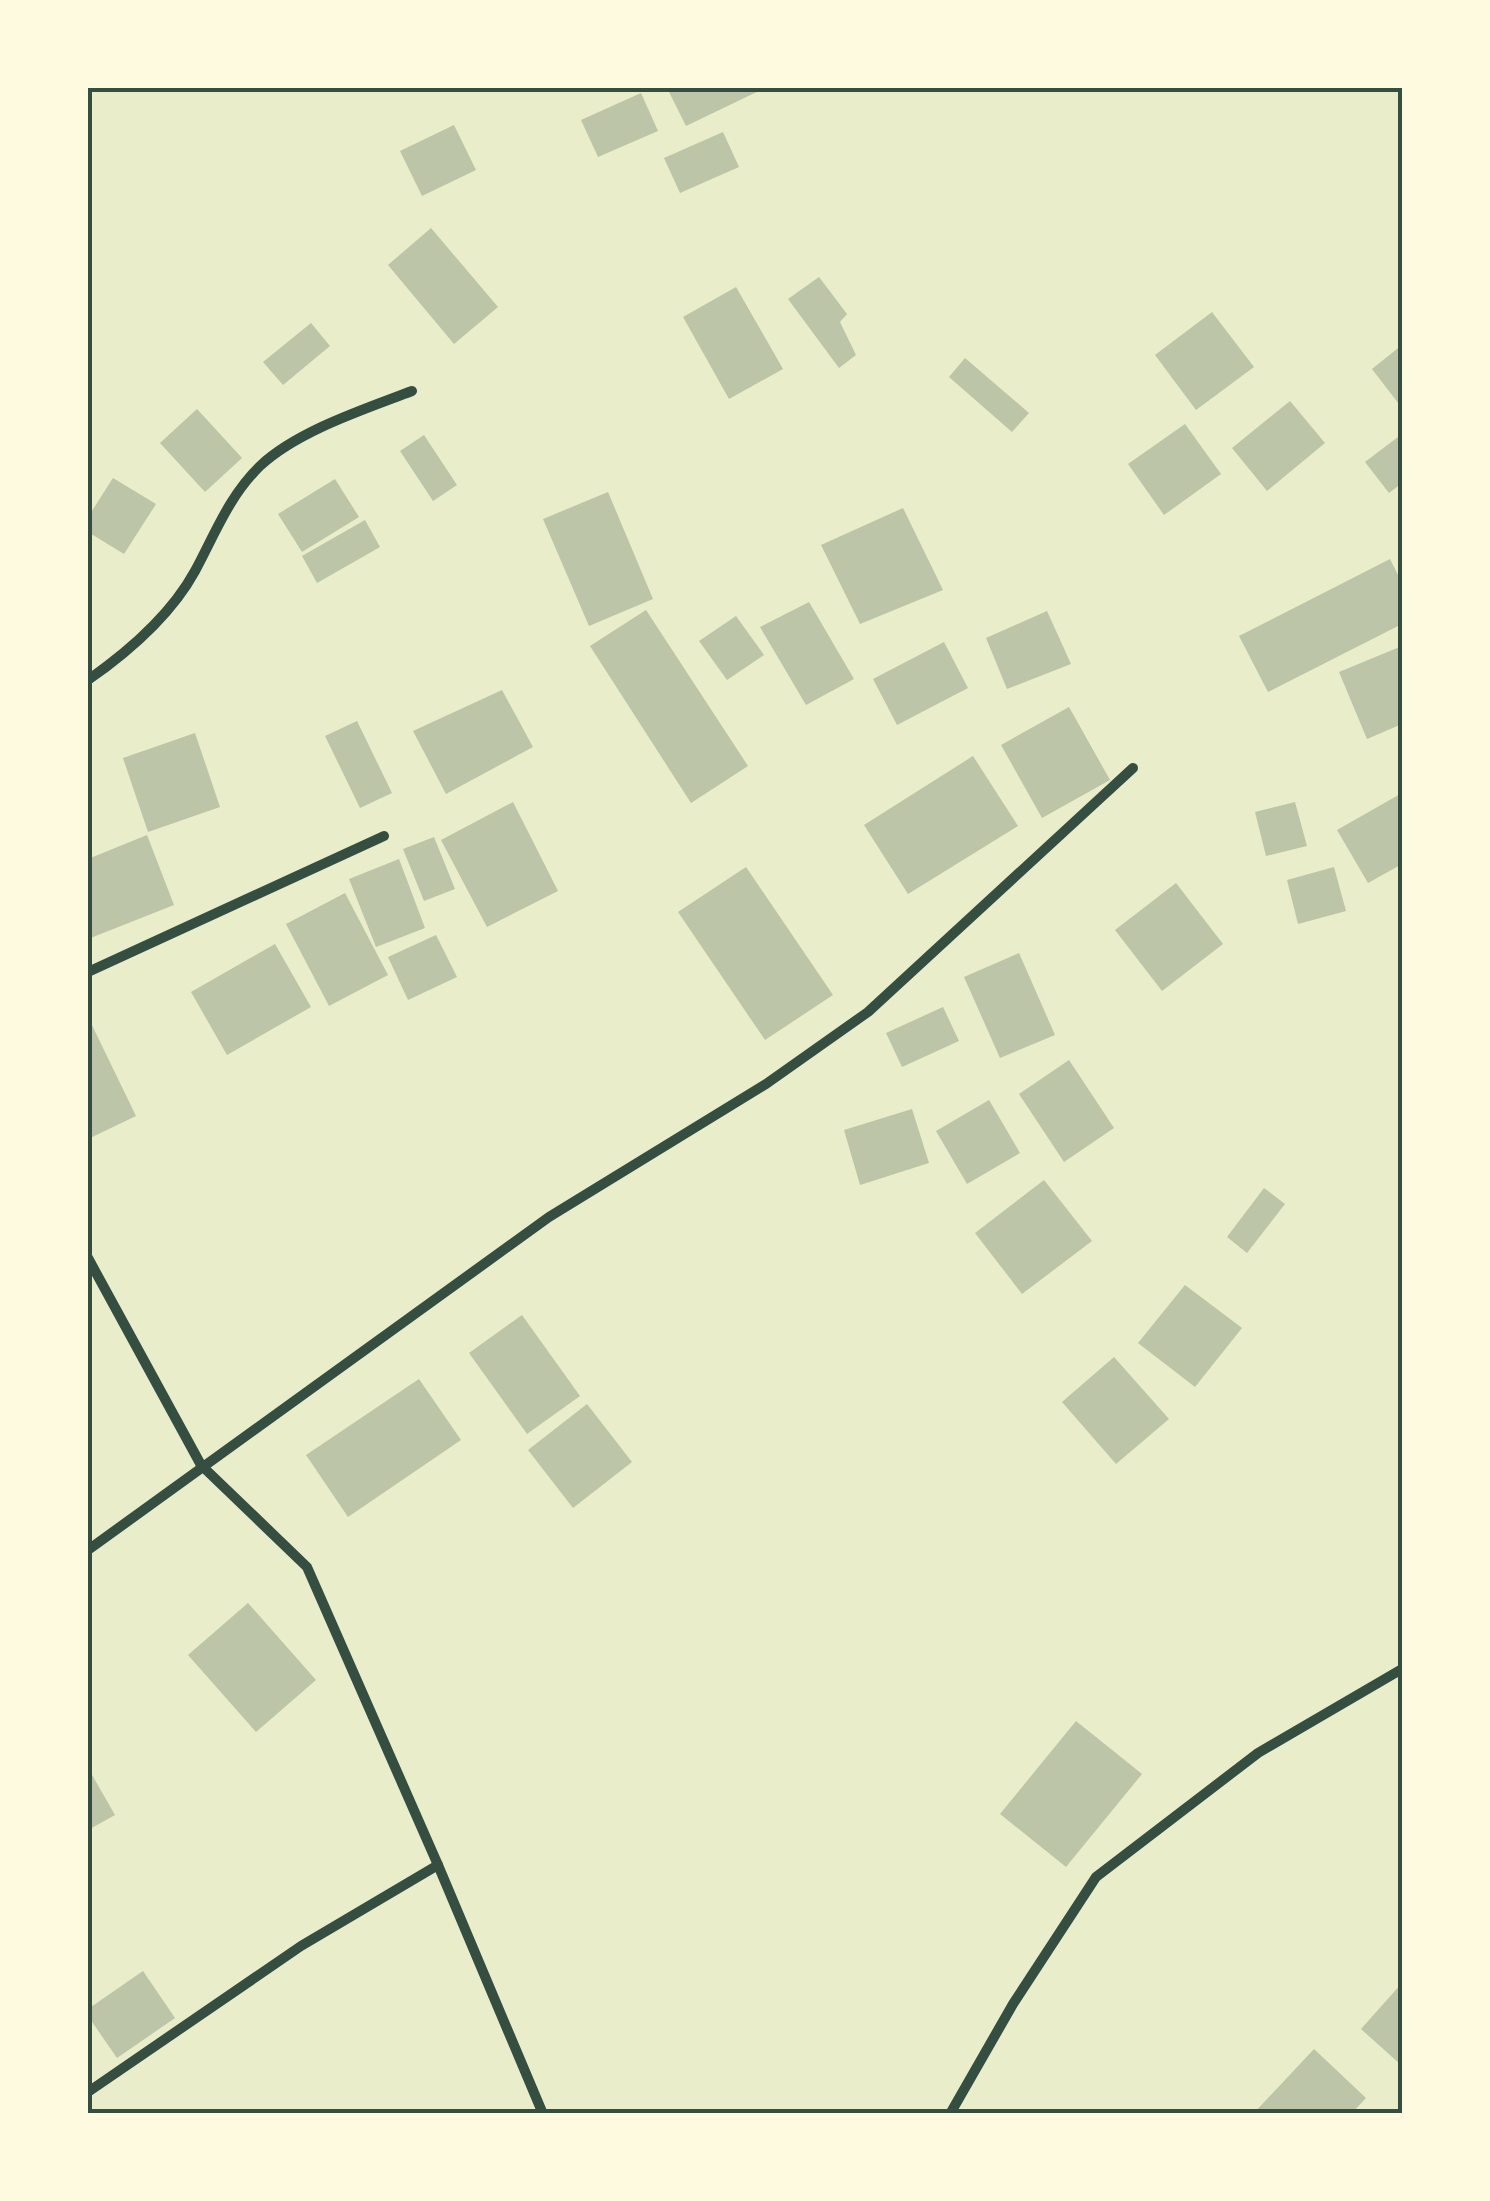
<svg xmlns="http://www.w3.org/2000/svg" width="1490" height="2201" font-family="Rubik,sans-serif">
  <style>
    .building { fill: #bcc5a7 }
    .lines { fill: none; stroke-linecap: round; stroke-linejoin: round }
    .minor { stroke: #344e41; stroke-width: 10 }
    .neatline { fill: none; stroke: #344e41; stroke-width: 4 }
  </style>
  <rect width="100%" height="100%" fill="#e9edc9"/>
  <g class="building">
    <polygon points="667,88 765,88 686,126"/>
    <polygon points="641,93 658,131 598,157 581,120"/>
    <polygon points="454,125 476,170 422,196 400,151"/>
    <polygon points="723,132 739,167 680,193 664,158"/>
    <polygon points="431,228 498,307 454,344 388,265"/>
    <polygon points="819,277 847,314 840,322 856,355 839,368 788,299"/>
    <polygon points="736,287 783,369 729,399 683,317"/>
    <polygon points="1212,312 1254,367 1196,410 1155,355"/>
    <polygon points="311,323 330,346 283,385 263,362"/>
    <polygon points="1402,345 1402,408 1372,369"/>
    <polygon points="965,358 1029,413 1012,432 949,377"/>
    <polygon points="1290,401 1325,443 1267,491 1232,448"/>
    <polygon points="197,409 242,458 205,492 160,443"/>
    <polygon points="1185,424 1221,474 1164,515 1128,464"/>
    <polygon points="1402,434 1402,483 1389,493 1365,462"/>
    <polygon points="424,435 457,485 433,501 400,451"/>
    <polygon points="113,478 156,504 124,554 88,532 88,517"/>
    <polygon points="335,479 359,517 302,552 278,514"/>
    <polygon points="608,492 653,599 589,626 543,519"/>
    <polygon points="903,508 943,590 860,624 821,545"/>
    <polygon points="365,520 380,547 317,583 302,556"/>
    <polygon points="1390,559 1402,583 1402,624 1268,692 1239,636"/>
    <polygon points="809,602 854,679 806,705 760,627"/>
    <polygon points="646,610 748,766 691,803 590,646"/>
    <polygon points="1047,611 1071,664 1007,689 986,638"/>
    <polygon points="736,616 764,655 727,680 699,641"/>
    <polygon points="944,642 968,688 897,725 873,679"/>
    <polygon points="1402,646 1402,724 1367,739 1339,672"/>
    <polygon points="502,690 533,747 446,794 413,731"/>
    <polygon points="1069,707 1110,780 1042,818 1001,745"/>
    <polygon points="357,721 392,793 360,808 325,736"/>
    <polygon points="195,733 220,807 148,832 123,758"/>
    <polygon points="973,756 1018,826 908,894 864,825"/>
    <polygon points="1402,793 1402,864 1368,883 1337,830"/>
    <polygon points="513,802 558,891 487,927 441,840"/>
    <polygon points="1295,802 1307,846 1266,856 1255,812"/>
    <polygon points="147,835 174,905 88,939 88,859"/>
    <polygon points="434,837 455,889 424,901 403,849"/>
    <polygon points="399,859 425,928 376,947 349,879"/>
    <polygon points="746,867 833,995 765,1040 678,912"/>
    <polygon points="1334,867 1346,911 1298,924 1287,880"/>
    <polygon points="1176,883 1223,944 1162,991 1115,930"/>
    <polygon points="345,893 388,975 329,1006 286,924"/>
    <polygon points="436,935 457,977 408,1000 388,957"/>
    <polygon points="275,944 311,1007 227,1055 191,992"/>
    <polygon points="1019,953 1055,1035 1000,1058 964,977"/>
    <polygon points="943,1007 959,1041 902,1067 886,1033"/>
    <polygon points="88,1017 136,1116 88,1139"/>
    <polygon points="1069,1060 1114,1128 1064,1162 1019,1094"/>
    <polygon points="989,1100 1020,1153 967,1184 936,1131"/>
    <polygon points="912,1109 929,1163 860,1185 844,1130"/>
    <polygon points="1044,1180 1092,1241 1022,1294 975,1233"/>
    <polygon points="1264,1188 1285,1204 1247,1253 1227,1237"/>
    <polygon points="1185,1285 1242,1328 1195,1387 1138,1343"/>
    <polygon points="522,1315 580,1396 527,1434 469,1353"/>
    <polygon points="1114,1357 1169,1419 1116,1464 1062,1402"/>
    <polygon points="419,1379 461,1440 348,1517 306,1455"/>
    <polygon points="587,1404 632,1462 573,1508 528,1450"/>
    <polygon points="248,1603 316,1680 256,1732 188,1655"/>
    <polygon points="1076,1721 1142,1774 1066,1867 1000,1814"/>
    <polygon points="88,1768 115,1815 88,1830"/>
    <polygon points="143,1971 175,2018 117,2058 88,2016 88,2009"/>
    <polygon points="1402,1983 1402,2061 1400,2064 1361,2029"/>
    <polygon points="1314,2049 1366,2098 1351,2114 1253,2114"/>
  </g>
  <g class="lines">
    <g class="minor">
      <path d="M88,680C128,652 171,615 195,571C215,534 229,496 260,466C297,431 365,409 412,391"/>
      <polyline points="88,972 384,836"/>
      <polyline points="88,1258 201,1465 307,1567 438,1865 543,2114"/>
      <polyline points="88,1550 549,1217 766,1084 868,1012 1133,768"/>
      <polyline points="88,2092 301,1946 438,1865"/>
      <polyline points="950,2114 1013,2004 1096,1877 1258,1753 1402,1669"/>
    </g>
  </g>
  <rect width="1490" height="2201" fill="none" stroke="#fefae0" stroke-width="180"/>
  <rect x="90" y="90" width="1310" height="2021" class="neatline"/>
</svg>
